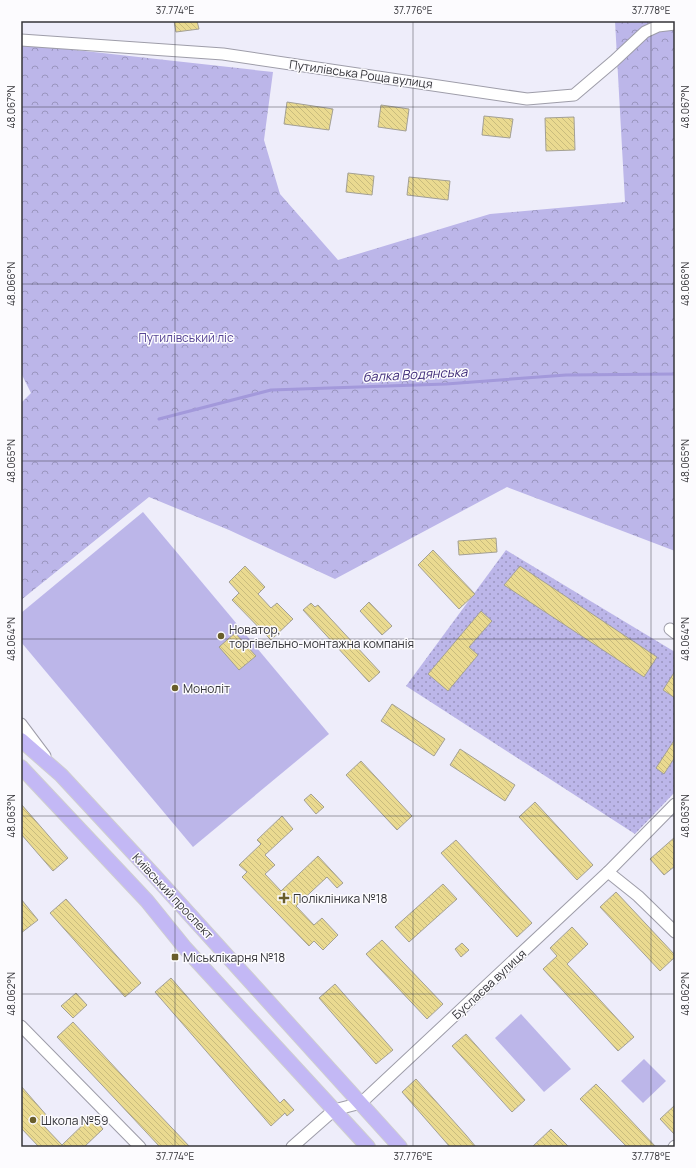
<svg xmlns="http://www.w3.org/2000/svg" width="696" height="1168" font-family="Manrope,sans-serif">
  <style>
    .grass { fill: url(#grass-dots) }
    .forest { fill: url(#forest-crowns) }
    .park { fill: #bcb6e9 }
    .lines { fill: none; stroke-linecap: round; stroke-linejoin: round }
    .stream { stroke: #a399db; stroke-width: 3 }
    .building { fill: url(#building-back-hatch); stroke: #a3a095 }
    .minor-casing { stroke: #9e9da9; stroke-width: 13 }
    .major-casing { stroke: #cececf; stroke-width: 16 }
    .minor { stroke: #fff; stroke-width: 11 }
    .major { stroke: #c3b8f5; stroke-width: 14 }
    .ticks { fill: none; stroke: #343439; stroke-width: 1; stroke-opacity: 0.45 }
    .poi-dot { fill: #695e2b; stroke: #fcfbfe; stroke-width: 1.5 }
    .labels { text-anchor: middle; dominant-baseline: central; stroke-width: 3; stroke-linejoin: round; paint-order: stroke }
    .street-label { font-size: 12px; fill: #343439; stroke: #fcfbfe }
    .park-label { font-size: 12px; fill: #564494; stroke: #fcfbfe }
    .poi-label { font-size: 12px; fill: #343439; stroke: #fcfbfe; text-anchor: start }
    .water-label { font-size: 13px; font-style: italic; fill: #3e2a78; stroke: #fcfbfe }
    .neatline { fill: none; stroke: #343439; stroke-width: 1.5 }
    .ticks-label { font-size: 10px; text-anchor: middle; fill: #343439 }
  </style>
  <defs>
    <pattern id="grass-dots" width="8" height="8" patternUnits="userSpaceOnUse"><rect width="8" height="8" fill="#bcb6e9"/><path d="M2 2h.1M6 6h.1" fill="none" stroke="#9a95be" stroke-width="1.8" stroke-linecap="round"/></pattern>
    <pattern id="forest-crowns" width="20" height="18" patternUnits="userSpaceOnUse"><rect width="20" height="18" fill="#bcb6e9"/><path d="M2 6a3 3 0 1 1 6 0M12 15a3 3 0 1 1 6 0" fill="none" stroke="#9a95be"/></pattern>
    <pattern id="building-back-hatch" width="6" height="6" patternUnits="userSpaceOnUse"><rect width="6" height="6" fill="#eada90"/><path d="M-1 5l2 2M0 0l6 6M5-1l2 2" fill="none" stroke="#c9bc7d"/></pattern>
  </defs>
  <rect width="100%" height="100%" fill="#eeedfa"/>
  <polygon class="grass" points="506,550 675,652 675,792 635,834 406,686"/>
  <polygon class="forest" points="615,21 675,21 675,551 507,487 335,579 229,530 149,497 21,600 21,403 31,393 21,373 21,44 273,72 264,140 280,194 338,260 490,214 625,202"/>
  <g class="park">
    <polygon points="143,512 329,734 193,847 21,642 21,613"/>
    <polygon points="521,1014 571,1069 544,1092 495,1038"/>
    <polygon points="644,1059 666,1081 643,1103 621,1081"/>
  </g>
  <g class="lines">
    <polyline class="stream" points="159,419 271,390 446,384 566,375 675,374"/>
  </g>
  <g class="building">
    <polygon points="174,21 197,21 199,29 176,32"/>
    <polygon points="287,102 333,109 329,130 284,124"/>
    <polygon points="381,105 409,109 406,131 378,127"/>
    <polygon points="484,116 513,119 510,138 482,135"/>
    <polygon points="574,117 575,150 546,151 545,118"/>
    <polygon points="348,173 374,176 372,195 346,192"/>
    <polygon points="409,177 450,181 448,200 407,195"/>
    <polygon points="496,538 497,552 459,555 458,541"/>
    <polygon points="433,550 475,594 459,609 418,565"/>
    <polygon points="245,566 265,587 258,594 271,608 277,603 293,619 271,640 232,600 239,593 229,582"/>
    <polygon points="520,566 657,657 644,677 504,585"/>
    <polygon points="369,602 392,626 382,635 360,611"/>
    <polygon points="311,603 315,607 318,605 380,672 369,682 303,610"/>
    <polygon points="481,611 492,621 469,647 478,655 448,691 428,674"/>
    <polygon points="235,633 256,656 239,670 219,647"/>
    <polygon points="675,671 675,698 663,690"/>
    <polygon points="392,704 445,739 434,756 381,721"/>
    <polygon points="675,739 675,757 664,774 656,768"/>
    <polygon points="460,749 515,785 505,801 450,765"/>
    <polygon points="361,761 412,816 397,830 346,775"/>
    <polygon points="311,794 324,807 316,814 304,800"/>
    <polygon points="535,802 593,865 577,880 519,817"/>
    <polygon points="21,804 68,858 53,871 21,834"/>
    <polygon points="282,816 293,829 265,855 275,865 265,874 281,891 318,856 343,883 337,888 327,877 296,906 314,925 322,918 338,935 323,950 314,941 309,946 242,877 247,872 239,865 261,844 257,840"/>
    <polygon points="675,837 675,866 664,875 650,859"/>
    <polygon points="456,840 532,923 517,937 441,853"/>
    <polygon points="443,884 457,899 409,942 395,927"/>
    <polygon points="616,892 675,955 675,957 660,971 600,907"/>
    <polygon points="21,899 38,920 21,933"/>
    <polygon points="66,899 141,983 125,997 50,913"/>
    <polygon points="572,927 588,944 567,964 634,1037 618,1051 543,969 557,956 550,948"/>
    <polygon points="382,940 443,1004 427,1019 366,954"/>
    <polygon points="462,943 469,950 461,957 455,949"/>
    <polygon points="171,978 280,1103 284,1099 294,1110 287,1116 285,1113 271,1126 155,992"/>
    <polygon points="335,984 393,1050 376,1064 319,998"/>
    <polygon points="76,993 87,1005 73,1018 61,1006"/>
    <polygon points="73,1022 133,1087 190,1147 160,1147 117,1101 57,1037"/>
    <polygon points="466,1034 525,1100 512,1112 452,1046"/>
    <polygon points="416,1079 466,1135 476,1147 450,1147 402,1092"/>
    <polygon points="596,1084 606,1094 656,1147 627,1147 580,1099"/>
    <polygon points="21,1086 48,1117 42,1124 62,1145 92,1116 103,1129 84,1147 39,1147 21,1128"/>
    <polygon points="675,1105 675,1135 660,1119"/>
    <polygon points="551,1129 569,1147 532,1147"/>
  </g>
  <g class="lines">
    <defs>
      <g id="minor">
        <polyline points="21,40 223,54 527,99 574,95 614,61 645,32 658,26 675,24"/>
        <polyline points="670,629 675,633"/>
        <polyline points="21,724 45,756"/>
        <polyline points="608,872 638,896 675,932"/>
        <polyline points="21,1026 140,1147"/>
        <polyline points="292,1147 334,1110 361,1103 608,872 675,804"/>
        <polyline points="674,1147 675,1146"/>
      </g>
      <g id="major">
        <polyline points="21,740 61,775 152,873 400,1147"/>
        <polyline points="21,767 147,901 185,948 368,1147"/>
      </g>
    </defs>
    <use href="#minor" class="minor-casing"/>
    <use href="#major" class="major-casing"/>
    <use href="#minor" class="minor"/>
    <use href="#major" class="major"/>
  </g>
  <path class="ticks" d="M175,21V1147M413,21V1147M651,21V1147M21,107H675M21,284H675M21,461H675M21,639H675M21,816H675M21,994H675"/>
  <g class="poi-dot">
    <circle cx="221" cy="636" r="4"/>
    <circle cx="175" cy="688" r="4"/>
    <path d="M282 892h4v4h4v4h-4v4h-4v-4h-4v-4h4z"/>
    <rect x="171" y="953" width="8" height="8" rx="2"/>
    <circle cx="33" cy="1120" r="4"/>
  </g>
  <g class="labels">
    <g class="street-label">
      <text transform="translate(361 74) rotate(8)">Путилівська Роща вулиця</text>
      <text transform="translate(173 896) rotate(47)">Київський проспект</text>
      <text transform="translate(489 984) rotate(-43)">Буслаєва вулиця</text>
    </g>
    <g class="park-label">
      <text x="186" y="337">Путилівський ліс</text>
    </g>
    <g class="poi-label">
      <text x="229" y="629">Новатор,<tspan x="229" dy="14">торгівельно-монтажна компанія</tspan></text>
      <text x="183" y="688">Моноліт</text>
      <text x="293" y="898">Полікліника №18</text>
      <text x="183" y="957">Міськлікарня №18</text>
      <text x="41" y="1120">Школа №59</text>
    </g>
    <g class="water-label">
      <text transform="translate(415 374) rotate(-3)">балка Водянська</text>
    </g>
  </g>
  <rect width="696" height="1168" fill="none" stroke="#fcfbfe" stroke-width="44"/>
  <rect x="22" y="22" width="652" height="1124" class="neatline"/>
  <g class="ticks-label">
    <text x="175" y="14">37.774°E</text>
    <text x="413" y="14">37.776°E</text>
    <text x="651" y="14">37.778°E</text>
    <text transform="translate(11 107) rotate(-90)" y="4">48.067°N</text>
    <text transform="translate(685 107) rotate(-90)" y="4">48.067°N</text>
    <text transform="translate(11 284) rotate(-90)" y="4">48.066°N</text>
    <text transform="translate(685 284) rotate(-90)" y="4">48.066°N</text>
    <text transform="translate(11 461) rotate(-90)" y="4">48.065°N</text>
    <text transform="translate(685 461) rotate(-90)" y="4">48.065°N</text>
    <text transform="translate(11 639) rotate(-90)" y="4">48.064°N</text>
    <text transform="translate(685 639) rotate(-90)" y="4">48.064°N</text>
    <text transform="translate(11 816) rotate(-90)" y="4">48.063°N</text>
    <text transform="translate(685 816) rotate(-90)" y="4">48.063°N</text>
    <text transform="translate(11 994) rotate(-90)" y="4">48.062°N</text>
    <text transform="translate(685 994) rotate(-90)" y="4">48.062°N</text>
    <text x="175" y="1160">37.774°E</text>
    <text x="413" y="1160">37.776°E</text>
    <text x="651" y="1160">37.778°E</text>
  </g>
</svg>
